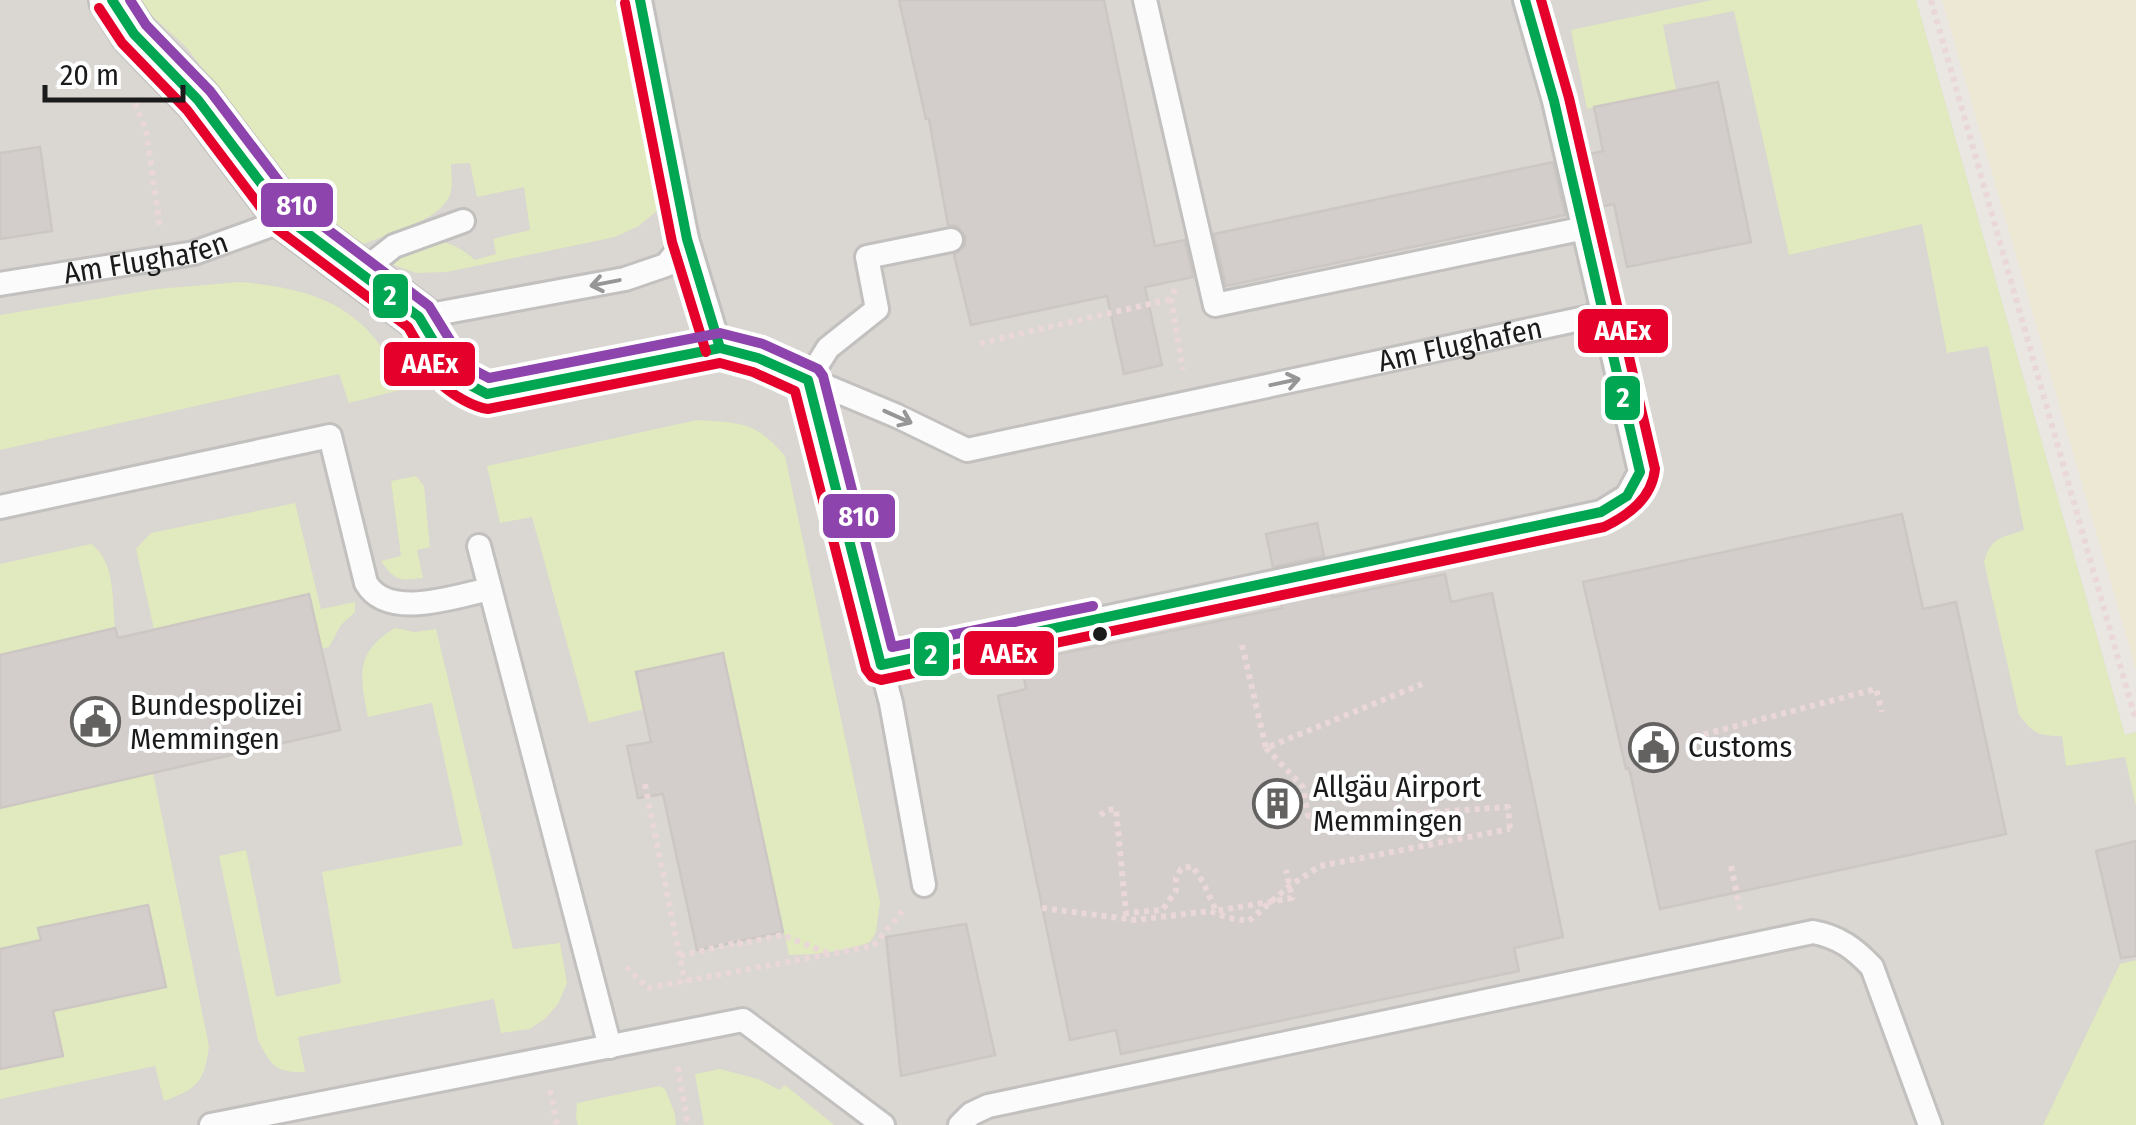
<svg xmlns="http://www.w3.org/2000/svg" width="2136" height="1125" font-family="'Fira Sans Condensed',sans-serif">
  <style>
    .airport { fill: #dad6d1 }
    .farmland { fill: #ede8d4 }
    .grass { fill: #e0eabe }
    .building { fill: #d3cecb; stroke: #cdc7c4; stroke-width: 2.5 }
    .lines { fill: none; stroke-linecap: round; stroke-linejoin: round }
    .service-casing { stroke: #c2c1bf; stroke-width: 28 }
    .minor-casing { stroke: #c2c1bf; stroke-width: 50 }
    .path { stroke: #ead7d8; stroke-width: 6; stroke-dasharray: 5 5; stroke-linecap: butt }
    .service { stroke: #fcfbfb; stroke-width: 22 }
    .minor { stroke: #fcfbfb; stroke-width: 45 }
    .bus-1-casing { stroke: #fff; stroke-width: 18 }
    .bus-2-casing { stroke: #fff; stroke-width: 18 }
    .bus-3-casing { stroke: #fff; stroke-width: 18 }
    .bus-1 { stroke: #00a651; stroke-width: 10 }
    .bus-2 { stroke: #e4002b; stroke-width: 10 }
    .bus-3 { stroke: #8e44ad; stroke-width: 10 }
    .oneway { stroke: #979696 }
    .bus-dot { fill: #1b1b1b; stroke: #fff; stroke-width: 4 }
    .labels { text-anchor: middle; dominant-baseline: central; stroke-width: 8; stroke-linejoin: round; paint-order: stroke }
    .street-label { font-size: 30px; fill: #1b1b1b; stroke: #fff }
    .poi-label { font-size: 30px; fill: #1b1b1b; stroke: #fff; text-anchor: start }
    .line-badge { stroke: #fff; stroke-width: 4 }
    .badge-label { font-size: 28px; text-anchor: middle; font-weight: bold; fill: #fff }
  </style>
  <rect width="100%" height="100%" fill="#eae6e2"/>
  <polygon class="airport" points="0,0 1916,0 2125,735 2136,732 2136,1125 0,1125"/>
  <polygon class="farmland" points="1942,0 2136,0 2136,670"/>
  <g class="grass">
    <path d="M140,0H615L659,209L639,226L615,237L447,272L416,273L391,264C424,238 442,232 475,260L496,254L493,239L530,230L524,187L477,197L470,163L451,164C451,174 454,187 449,197C438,221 388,234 364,244L353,239L298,191L186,47L146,10Z"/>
    <path d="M1712,0H1916L2125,735L2136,732V806L2125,757L2066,766L2062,736C2038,736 2034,734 2019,715L1984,562C1991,536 2002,538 2024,530L1988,346L1947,353L1922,224L1789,255L1734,11L1663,25L1676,90L1587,109L1571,30Z"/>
    <path d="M240,282C321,289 371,309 404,389L349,403L339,374L0,450V315L157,289Z"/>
    <path d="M697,420C741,423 755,421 785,456L880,902L876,932L870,942C846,951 815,955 789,955L723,653L637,672L644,709L589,723L532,517L500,523L487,466Z"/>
    <path d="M416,476L424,486L430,547L417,550L423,578C399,581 395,581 381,561L401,556L391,481Z"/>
    <polygon points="295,503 321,609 355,602 355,612 341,625 329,647 321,649 309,594 154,629 136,549 151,533"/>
    <path d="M91,544C116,562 112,600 115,628L0,655V564Z"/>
    <path d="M395,628L415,632L436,629L513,949L560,943L567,983L558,1004L546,1018L530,1029L501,1033L494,999L298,1037L305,1072C275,1073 271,1065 258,1040L219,856L246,850L276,997L341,983L322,872L463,845L432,703L368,717C360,676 354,653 395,628Z"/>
    <path d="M153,773L209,1046C204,1083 198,1088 164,1101L155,1066L0,1099V808Z"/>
    <polygon points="2136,960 2136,1125 2043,1125 2120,964"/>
    <polygon points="720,1069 758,1079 780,1090 785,1085 834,1125 704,1125 695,1074"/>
    <polygon points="659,1086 665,1089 675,1114 676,1125 578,1125 576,1118 577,1103"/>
  </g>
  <g class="building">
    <polygon points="899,0 1104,0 1155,246 1185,240 1193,277 1145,287 1162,365 1124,374 1107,296 971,325 954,255 965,246 965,236 957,226 948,225 929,119 926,119"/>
    <polygon points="1718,82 1751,242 1627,267 1614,204 1594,208 1582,156 1603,151 1594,107"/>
    <polygon points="40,147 52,231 0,239 0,153"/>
    <polygon points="1553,162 1565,215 1226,286 1214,234"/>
    <polygon points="1902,514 1923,609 1956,602 2006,834 1660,909 1629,768 1626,769 1583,582"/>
    <polygon points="1317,523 1324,556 1273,567 1266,534"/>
    <polygon points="1445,574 1451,602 1492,593 1563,937 1514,948 1519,971 1121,1054 1116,1030 1070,1040 998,696 1026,689 1021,662 1282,608 1279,596 1330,585 1333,597"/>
    <polygon points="309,594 340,730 0,808 0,655 115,628 118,638"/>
    <polygon points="723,653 783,932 697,950 663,794 638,798 627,746 651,742 636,672"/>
    <polygon points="2136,841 2136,956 2121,958 2096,851"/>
    <polygon points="148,905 166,987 53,1011 63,1056 0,1069 0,949 41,940 38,928"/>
    <polygon points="966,924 995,1055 901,1076 886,937"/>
  </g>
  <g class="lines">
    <defs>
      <g id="service">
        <polyline points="640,0 687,239 720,348"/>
        <polyline points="1145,0 1215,305 1585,228"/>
        <path id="s1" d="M687,239L666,265L625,279L419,317L455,377L487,394L720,348L758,358L897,416L967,450L1604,314"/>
        <polyline points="360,273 394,246 463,221"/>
        <path id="s2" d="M0,284L194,253L288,219"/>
        <path d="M808,380L881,665C1121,616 1361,563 1601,512L1627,496L1640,472L1554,101L1525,0"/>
        <polyline points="808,380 828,348 877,309 867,257 951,240"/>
        <path d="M0,507L330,436L366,583C388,621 456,596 490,589"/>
        <polyline points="479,546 610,1047"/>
        <polyline points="881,665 891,703 924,885"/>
        <polyline points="211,1125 743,1020 883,1125"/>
        <path d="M960,1125L971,1114L988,1106L1813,932C1839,937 1854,948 1872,967L1930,1125"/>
      </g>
      <polyline id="minor" points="112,0 134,34 198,100 288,219 419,317"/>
    </defs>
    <use href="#service" class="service-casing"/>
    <use href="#minor" class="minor-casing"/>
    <g class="path">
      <polyline points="1931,0 2134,714 2136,713"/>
      <polyline points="135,103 146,130 160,227"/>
      <polyline points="1175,289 1171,299 1183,370"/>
      <polyline points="980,343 1171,299"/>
      <polyline points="1242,645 1266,748 1422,684"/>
      <polyline points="1694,737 1876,689 1882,712"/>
      <polyline points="1266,748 1303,787 1308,816 1378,816 1508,807 1510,829"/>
      <polyline points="645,784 685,982"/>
      <polyline points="1100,815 1108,810 1116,809 1126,913 1162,910 1176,891 1176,878 1181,869 1192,866 1203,882 1216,911 1292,898 1286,870"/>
      <polyline points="1731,866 1741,914"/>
      <polyline points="1042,908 1135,920 1210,911 1229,918 1249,921 1288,887 1320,866 1510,829"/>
      <polyline points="740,941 740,944 782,935 828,953"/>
      <polyline points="680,956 740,942"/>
      <polyline points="626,967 648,988 873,946 904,909"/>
      <polyline points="678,1067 688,1125"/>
      <polyline points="550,1090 557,1125"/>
    </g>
    <use href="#service" class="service"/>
    <use href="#minor" class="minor"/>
    <defs>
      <g id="bus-1">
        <polyline points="112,0 134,34 198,100 288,219 419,317 455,377 487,394 720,348 758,358 808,380 881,665 1601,512 1627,496 1640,472 1554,101 1525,0"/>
        <polyline points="640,0 687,239 720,348"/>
      </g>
      <g id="bus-2">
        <polyline points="625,3 672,242 706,352"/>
        <path d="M99,8L122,43L187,110L277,229L408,327L442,385C453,395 473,407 488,409L720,363L753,372L795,391L866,669L872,677L881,680L1604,527C1629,515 1652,498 1655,469L1569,98L1541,0"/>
      </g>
      <polyline id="bus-3" points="130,0 146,25 210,91 299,208 429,306 466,366 489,378 720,333 763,344 818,369 823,376 892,647 1093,606"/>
    </defs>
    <use href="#bus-1" class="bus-1-casing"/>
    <use href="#bus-2" class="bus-2-casing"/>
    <use href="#bus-3" class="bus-3-casing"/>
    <use href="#bus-1" class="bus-1"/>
    <use href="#bus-2" class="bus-2"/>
    <use href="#bus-3" class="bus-3"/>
  </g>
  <defs><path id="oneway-shaft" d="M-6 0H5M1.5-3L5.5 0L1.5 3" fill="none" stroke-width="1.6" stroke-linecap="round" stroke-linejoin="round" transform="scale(2.5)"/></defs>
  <g class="oneway">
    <use href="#oneway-shaft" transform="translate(605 283) rotate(169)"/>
    <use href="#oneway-shaft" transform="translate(1285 382) rotate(-12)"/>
    <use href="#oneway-shaft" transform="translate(898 417) rotate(24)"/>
  </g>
  <defs>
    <symbol id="civic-ring" viewBox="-11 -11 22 22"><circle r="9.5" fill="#fff" stroke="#636261" stroke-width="1.5"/><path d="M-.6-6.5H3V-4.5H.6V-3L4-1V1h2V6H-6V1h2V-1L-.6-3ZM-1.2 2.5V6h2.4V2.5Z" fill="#636261"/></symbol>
    <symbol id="building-ring" viewBox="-11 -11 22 22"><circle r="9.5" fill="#fff" stroke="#636261" stroke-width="1.5"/><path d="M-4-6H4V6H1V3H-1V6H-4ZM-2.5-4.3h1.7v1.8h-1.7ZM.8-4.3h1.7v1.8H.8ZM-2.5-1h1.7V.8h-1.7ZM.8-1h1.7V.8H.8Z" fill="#636261"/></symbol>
  </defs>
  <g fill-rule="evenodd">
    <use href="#civic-ring" x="68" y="694" width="55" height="55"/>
    <use href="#civic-ring" x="1626" y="720" width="55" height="55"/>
    <use href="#building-ring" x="1250" y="776" width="55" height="55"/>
  </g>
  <circle class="bus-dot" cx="1100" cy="634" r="9"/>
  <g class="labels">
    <g class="street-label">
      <text stroke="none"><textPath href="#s2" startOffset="148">Am Flughafen</textPath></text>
      <text stroke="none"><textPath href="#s1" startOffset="1402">Am Flughafen</textPath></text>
    </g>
    <g class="poi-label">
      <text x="130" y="705">Bundespolizei<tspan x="130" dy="34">Memmingen</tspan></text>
      <text x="1688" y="747">Customs</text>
      <text x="1313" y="787">Allgäu Airport<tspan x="1313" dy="34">Memmingen</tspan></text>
    </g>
  </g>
  <g class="line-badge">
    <rect x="259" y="181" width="76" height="48" rx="10" fill="#8e44ad"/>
    <rect x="371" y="272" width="39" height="48" rx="10" fill="#00a651"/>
    <rect x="1576" y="307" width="94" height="48" rx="10" fill="#e4002b"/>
    <rect x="382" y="340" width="95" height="48" rx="10" fill="#e4002b"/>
    <rect x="1603" y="374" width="39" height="48" rx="10" fill="#00a651"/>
    <rect x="821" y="492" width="76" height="48" rx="10" fill="#8e44ad"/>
    <rect x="962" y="629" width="94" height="48" rx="10" fill="#e4002b"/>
    <rect x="912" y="630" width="39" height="48" rx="10" fill="#00a651"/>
  </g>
  <g class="badge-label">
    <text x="297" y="215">810</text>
    <text x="390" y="305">2</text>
    <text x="1623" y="340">AAEx</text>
    <text x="430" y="373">AAEx</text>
    <text x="1623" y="407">2</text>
    <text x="859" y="526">810</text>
    <text x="1009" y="663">AAEx</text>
    <text x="931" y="664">2</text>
  </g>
  <path d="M45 85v15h138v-15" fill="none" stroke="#1b1b1b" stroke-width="5"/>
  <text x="60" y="85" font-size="30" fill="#1b1b1b" stroke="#ffffff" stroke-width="8" paint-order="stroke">20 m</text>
</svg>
